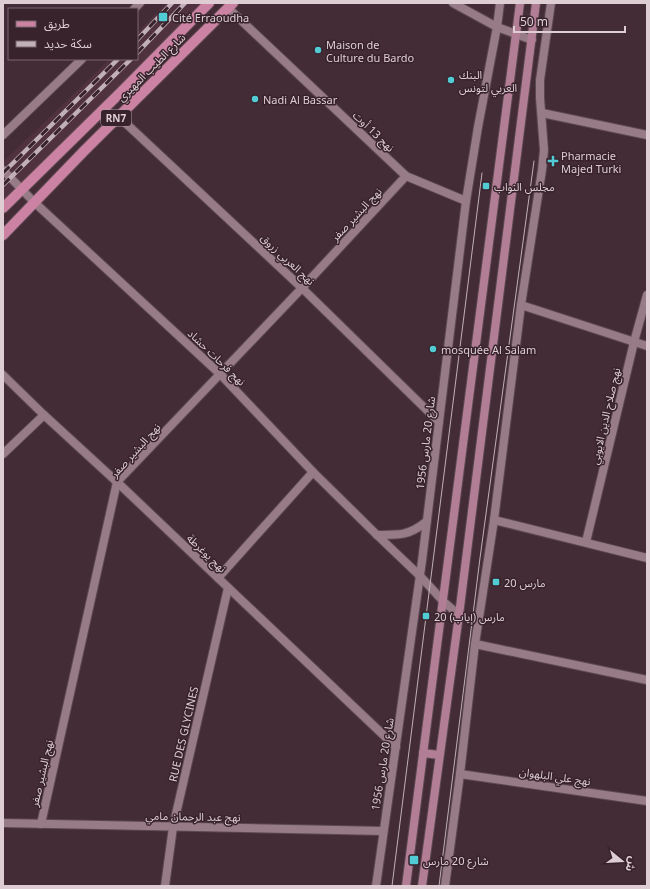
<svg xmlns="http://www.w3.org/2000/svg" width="650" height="889" font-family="'Noto Sans','Noto Sans Arabic',sans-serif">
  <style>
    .built { fill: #50323f }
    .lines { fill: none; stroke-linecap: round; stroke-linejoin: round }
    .street-casing { stroke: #5c4850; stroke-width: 10 }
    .secondary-casing { stroke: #5c4850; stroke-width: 10 }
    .primary-casing { stroke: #5c4850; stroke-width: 12 }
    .street { stroke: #977b86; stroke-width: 8 }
    .secondary { stroke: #b27e95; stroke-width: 8 }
    .primary { stroke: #cc82a3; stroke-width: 10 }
    .tram { stroke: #c1b0b7; stroke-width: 1 }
    .rail-casing { stroke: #c1b0b7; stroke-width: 4.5 }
    .rail { stroke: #38222c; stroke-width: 3; stroke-dasharray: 9; stroke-linecap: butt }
    .poi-dot { fill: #51ccd4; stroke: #38222c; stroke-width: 1.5 }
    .labels { text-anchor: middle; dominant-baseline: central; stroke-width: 3; stroke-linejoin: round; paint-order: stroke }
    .shield { fill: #38222c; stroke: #ac9aa2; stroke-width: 1 }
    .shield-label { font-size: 10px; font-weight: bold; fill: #deced4 }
    .poi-label { font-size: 11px; fill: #deced4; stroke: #38222c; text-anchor: start }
    .street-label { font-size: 11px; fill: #deced4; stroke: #38222c }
  </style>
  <rect width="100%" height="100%" fill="#432c36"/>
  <polygon class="built" points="166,3 204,3 3,202 3,162 110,59 137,59 137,33"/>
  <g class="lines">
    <defs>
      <g id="street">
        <polyline points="453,3 497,27 532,40"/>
        <polyline points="228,8 406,176 466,201"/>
        <polyline points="134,9 140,3"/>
        <polyline points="542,113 647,135"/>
        <polyline points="118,116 302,288 439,422"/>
        <polyline points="3,135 82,59"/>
        <polyline points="3,170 34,202 220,374 313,472 377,535 420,576 444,602 459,615"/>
        <polyline points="521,305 647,346"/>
        <polyline points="3,375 44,415 117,482 396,747"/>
        <polyline points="3,454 44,415"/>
        <polyline points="494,520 647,558"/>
        <path d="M377,535C399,535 408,536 426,522"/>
        <polyline points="586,542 634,342 647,295"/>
        <polyline points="218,578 313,472"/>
        <polyline points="475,644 647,680"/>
        <polyline points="460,774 647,801"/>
        <polyline points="3,823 383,831"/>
        <polyline points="41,824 117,482 302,288 406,176"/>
        <polyline points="165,886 173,827 228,588"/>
        <polyline points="376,886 422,561 466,201 478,127 497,27 500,3"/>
        <polyline points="445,886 460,774 475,644 494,520 521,305 542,170 544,150 540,98 540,80 551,3"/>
      </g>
      <g id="secondary">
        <polyline points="423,753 439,755"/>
        <polyline points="406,886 520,3"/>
        <polyline points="422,886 459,615 536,3"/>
      </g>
      <g id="primary">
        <polyline points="3,208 121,92 209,3"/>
        <polyline points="3,235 84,151 233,3"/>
      </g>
    </defs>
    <use href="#street" class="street-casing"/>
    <use href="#secondary" class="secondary-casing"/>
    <use href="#primary" class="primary-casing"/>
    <use href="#street" class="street"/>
    <use href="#secondary" class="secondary"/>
    <use href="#primary" class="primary"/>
    <g class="tram">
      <polyline points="392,886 482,173"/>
      <polyline points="439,886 480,558 534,161"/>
    </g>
    <defs>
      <g id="rail">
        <polyline points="137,40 172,3"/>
        <polyline points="137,53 185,3"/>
        <polyline points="3,173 118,59"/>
        <polyline points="3,185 131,59"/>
      </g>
    </defs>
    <use href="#rail" class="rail-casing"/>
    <use href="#rail" class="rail"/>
  </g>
  <g class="poi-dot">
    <rect x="158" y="12" width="10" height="10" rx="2"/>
    <circle cx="318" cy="50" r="4"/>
    <circle cx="451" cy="80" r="4"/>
    <circle cx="255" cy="99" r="4"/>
    <path d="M551 155h4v4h4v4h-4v4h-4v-4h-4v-4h4z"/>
    <rect x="482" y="182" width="8" height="8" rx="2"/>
    <circle cx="433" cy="349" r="4"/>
    <rect x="492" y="578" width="8" height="8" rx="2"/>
    <rect x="422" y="612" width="8" height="8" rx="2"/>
    <rect x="409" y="855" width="10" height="10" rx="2"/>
  </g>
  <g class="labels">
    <rect class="shield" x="101" y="110" width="30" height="16" rx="3"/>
    <g class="shield-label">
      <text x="116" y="118">RN7</text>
    </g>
    <g class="poi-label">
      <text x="172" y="17">Cité Erraoudha</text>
      <text x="326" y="44">Maison de<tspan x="326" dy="13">Culture du Bardo</tspan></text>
      <text x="459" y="74">البنك<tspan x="459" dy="13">العربي لتونس</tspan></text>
      <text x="263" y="99">Nadi Al Bassar</text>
      <text x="561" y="155">Pharmacie<tspan x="561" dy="13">Majed Turki</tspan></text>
      <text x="494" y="186">مجلس النواب</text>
      <text x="441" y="349">mosquée Al Salam</text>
      <text x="504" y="582">20 مارس</text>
      <text x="434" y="616">20 مارس (إياب)</text>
      <text x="423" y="860">شارع 20 مارس</text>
    </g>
    <g class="street-label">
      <text transform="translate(151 67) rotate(-45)">شارع الطيب المهيري</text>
      <text transform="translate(374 131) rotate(44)">نهج 13 أوت</text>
      <text transform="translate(356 214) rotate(-47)">نهج البشير صفر</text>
      <text transform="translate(288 259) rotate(43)">نهج العربي زروق</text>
      <text transform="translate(217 357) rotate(44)">نهج فرحات حشاد</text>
      <text transform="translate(605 416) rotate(-77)">نهج صلاح الدين الايوبي</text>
      <text transform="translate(425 443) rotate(-83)">شارع 20 مارس 1956</text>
      <text transform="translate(135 450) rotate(-48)">نهج البشير صفر</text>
      <text transform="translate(207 553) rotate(44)">نهج يوغرطة</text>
      <text transform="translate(183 734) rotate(-77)">RUE DES GLYCINES</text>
      <text transform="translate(382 764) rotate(-81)">شارع 20 مارس 1956</text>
      <text transform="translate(41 773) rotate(-77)">نهج البشير صفر</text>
      <text transform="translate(555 776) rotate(8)">نهج علي البلهوان</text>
      <text transform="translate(193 816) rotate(1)">نهج عبد الرحمان مامي</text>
    </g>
  </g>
  <rect width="650" height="889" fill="none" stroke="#deced4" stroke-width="8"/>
  <rect x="8" y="8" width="130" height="52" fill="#38222c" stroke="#7a676f"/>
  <rect x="16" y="21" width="20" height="6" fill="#cc82a3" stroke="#7a676f"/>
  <text x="44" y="28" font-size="12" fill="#deced4">طريق</text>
  <rect x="16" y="41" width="20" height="6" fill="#c1b0b7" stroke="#7a676f"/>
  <text x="44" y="48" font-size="12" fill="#deced4">سكة حديد</text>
  <g transform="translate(622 861) rotate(108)" stroke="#38222c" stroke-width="3" paint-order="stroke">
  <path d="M0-3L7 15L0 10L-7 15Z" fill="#deced4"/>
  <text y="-6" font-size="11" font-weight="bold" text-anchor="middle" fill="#deced4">ش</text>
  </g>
  <path d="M514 26v6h111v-6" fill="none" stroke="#deced4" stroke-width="2"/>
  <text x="520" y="26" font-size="12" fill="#deced4" stroke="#38222c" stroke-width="3" paint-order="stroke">50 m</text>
</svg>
